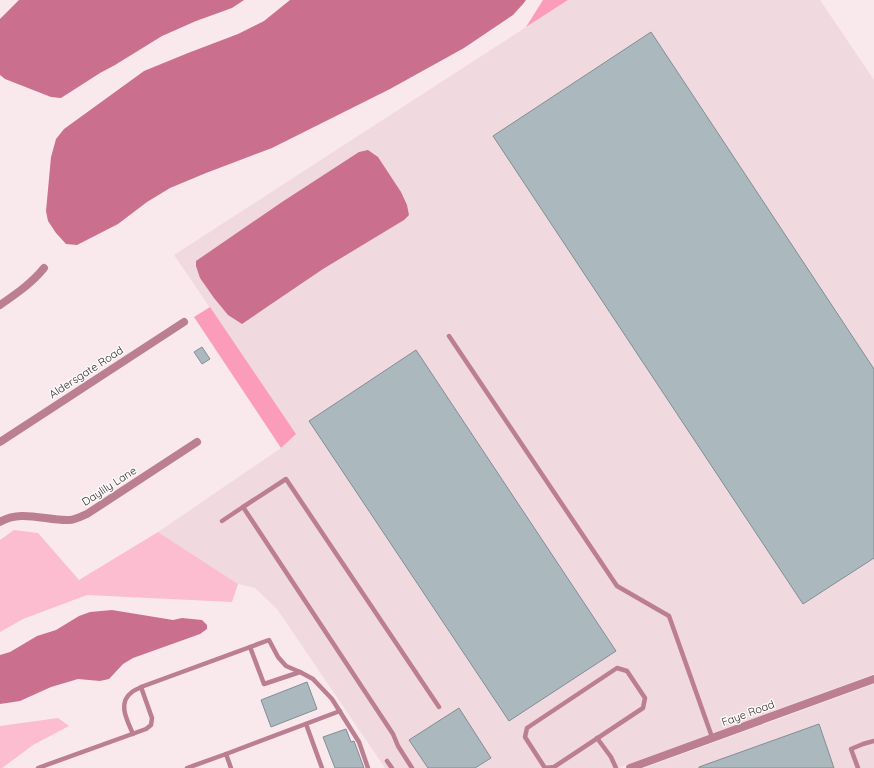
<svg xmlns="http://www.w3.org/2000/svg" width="874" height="768" font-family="Quicksand,sans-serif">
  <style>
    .built { fill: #f0d9df }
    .green { fill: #fbbdcf }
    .forest { fill: #fc9cbb }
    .water { fill: #cb6f8e }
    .building { fill: #abb9bf; stroke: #808e94 }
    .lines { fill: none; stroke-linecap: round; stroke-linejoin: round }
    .service { stroke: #bc7e91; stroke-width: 4.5 }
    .minor { stroke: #bc7e91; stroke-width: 8 }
    .tertiary { stroke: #bc7e91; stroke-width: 8 }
    .labels { text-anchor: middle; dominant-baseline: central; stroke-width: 3; stroke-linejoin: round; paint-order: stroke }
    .street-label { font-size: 11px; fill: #383234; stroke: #fdfafb }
  </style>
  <rect width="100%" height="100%" fill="#f9e9ed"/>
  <g class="built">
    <polygon points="568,0 820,0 874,80 874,674 618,768 385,768 277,609 255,588 238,584 158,532 281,448 296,434 174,255"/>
    <polygon points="874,684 874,768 644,768"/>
  </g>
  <g class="green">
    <polygon points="14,530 38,533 79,580 158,532 238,584 232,602 87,595 23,619 0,632 0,540"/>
    <polygon points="58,718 69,726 33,745 2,768 0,768 0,726"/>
  </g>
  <g class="forest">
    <polygon points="543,0 568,0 526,27"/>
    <polygon points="210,307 296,434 281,448 194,317"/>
  </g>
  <g class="water">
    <polygon points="19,0 244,0 232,8 196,21 162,36 115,65 100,73 61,98 51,97 5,79 0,75 0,19"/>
    <polygon points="290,0 526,0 523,4 513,15 464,48 390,89 272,148 206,173 170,188 147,202 118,224 77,245 66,244 56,233 48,221 46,211 51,157 56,139 64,129 144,71 188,53 238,34 264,21"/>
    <polygon points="368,150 378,157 401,192 407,205 409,215 404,220 323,269 242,324 228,315 214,298 200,278 196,266 196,261 282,202 359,152"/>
    <polygon points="112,610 173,620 182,618 202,620 207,625 207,629 200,634 133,658 123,664 109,679 100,681 78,679 51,687 20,701 0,704 0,655 10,652 37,636 56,630 79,616 90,612"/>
  </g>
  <g class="building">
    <polygon points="651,32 874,369 874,558 803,604 493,136"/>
    <polygon points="202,347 210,359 202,364 194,352"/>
    <polygon points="416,350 616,651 509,721 309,421"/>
    <polygon points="307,682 317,709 271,727 261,700"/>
    <polygon points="459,708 491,758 475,768 428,768 409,740"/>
    <polygon points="819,724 834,768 699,768 699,767"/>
    <polygon points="346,729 351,742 354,741 364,768 335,768 323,737"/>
  </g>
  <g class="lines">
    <g class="service">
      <polyline points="449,336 617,586 669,616 712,737"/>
      <polyline points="222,521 243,507"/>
      <polyline points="250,647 264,684 300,672"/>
      <polygon points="617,668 627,671 645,698 643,708 554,767 545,768 525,737 527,728"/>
      <polyline points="306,724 322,768"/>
      <path d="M133,734C127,720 117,703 132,692C134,690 138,689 141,687"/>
      <polyline points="597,738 611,757 616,768"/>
      <polyline points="226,754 340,711"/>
      <polyline points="387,761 392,768"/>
      <polyline points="38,768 146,729 151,725 152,718 141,687 269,640 278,657 286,666 300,672 313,679 332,699 359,742 368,768"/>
      <polyline points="187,768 226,754 231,768"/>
      <polyline points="412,768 398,746 393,734 243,507 286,479 439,707"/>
      <polyline points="858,768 851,749 863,744 874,741"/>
    </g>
    <g class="minor">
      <path d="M0,305C16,294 32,283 44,268"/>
      <polyline points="0,442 184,322"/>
      <path d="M0,522C20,509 47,521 69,520C75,520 82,516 87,514L197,442"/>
    </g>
    <polyline class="tertiary" points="630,768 874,679"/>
  </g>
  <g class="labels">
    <g class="street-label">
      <text transform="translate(86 372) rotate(-33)">Aldersgate Road</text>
      <text transform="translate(109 486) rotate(-33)">Daylily Lane</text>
      <text transform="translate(748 713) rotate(-20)">Faye Road</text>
    </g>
  </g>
</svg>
